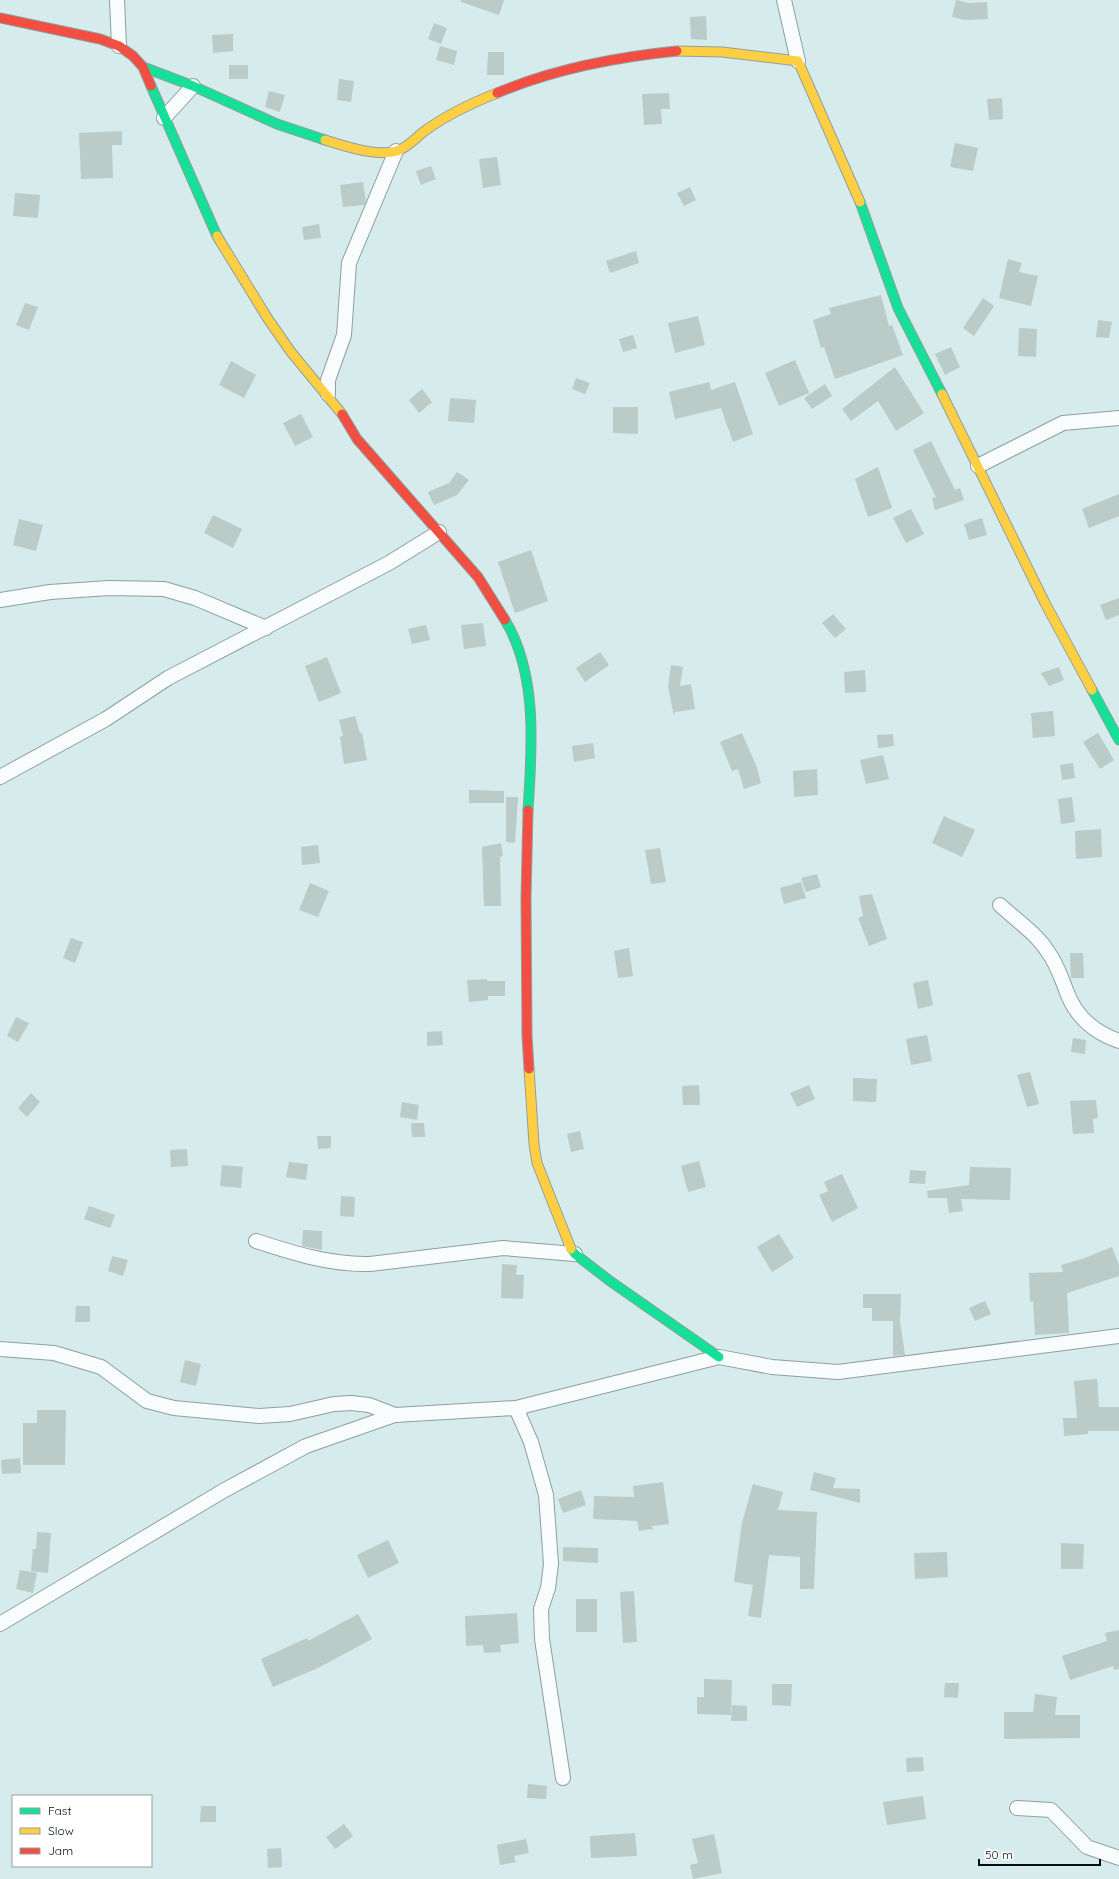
<svg xmlns="http://www.w3.org/2000/svg" width="1119" height="1879" font-family="Quicksand,sans-serif">
  <style>
    .building { fill: #bacbc8 }
    .lines { fill: none; stroke-linecap: round; stroke-linejoin: round }
    .street-casing { stroke: #8f9f9f; stroke-width: 16 }
    .fast-casing { stroke: #8f9f9f; stroke-width: 11 }
    .slow-casing { stroke: #8f9f9f; stroke-width: 11 }
    .jam-casing { stroke: #8f9f9f; stroke-width: 11 }
    .street { stroke: #f9fcfc; stroke-width: 14 }
    .fast { stroke: #16e098; stroke-width: 9 }
    .slow { stroke: #ffcf43; stroke-width: 9 }
    .jam { stroke: #f24e42; stroke-width: 9 }
  </style>
  <rect width="100%" height="100%" fill="#d6ebeb"/>
  <g class="building">
    <polygon points="461,0 504,0 499,15 461,2"/>
    <polygon points="956,0 969,3 987,2 988,19 966,20 952,17"/>
    <polygon points="706,16 707,40 691,39 690,17"/>
    <polygon points="434,23 447,28 441,44 428,39"/>
    <polygon points="233,34 233,51 213,53 212,35"/>
    <polygon points="440,46 457,51 454,65 436,60"/>
    <polygon points="488,52 504,52 504,75 487,75"/>
    <rect x="229" y="65" width="19" height="14"/>
    <polygon points="339,79 354,81 351,102 337,100"/>
    <polygon points="269,91 285,95 280,112 265,107"/>
    <polygon points="669,93 670,109 661,109 662,124 644,125 642,94"/>
    <polygon points="1002,98 1003,119 989,120 987,99"/>
    <polygon points="122,131 122,145 112,145 113,178 81,179 79,133"/>
    <polygon points="955,143 978,148 973,171 950,167"/>
    <polygon points="497,157 501,185 483,188 479,159"/>
    <polygon points="431,166 436,179 421,185 416,171"/>
    <polygon points="363,182 366,202 364,205 343,207 340,185"/>
    <polygon points="690,187 696,200 684,206 677,193"/>
    <polygon points="15,193 40,195 38,218 13,216"/>
    <polygon points="319,224 321,238 304,240 302,227"/>
    <polygon points="636,251 639,263 610,273 606,261"/>
    <polygon points="1008,259 1022,263 1019,272 1038,276 1031,306 999,298"/>
    <polygon points="881,295 889,326 892,325 903,355 835,379 824,347 821,348 813,320 831,314 829,308"/>
    <polygon points="983,298 994,306 974,336 963,328"/>
    <polygon points="25,303 38,307 29,330 16,325"/>
    <polygon points="698,316 705,345 675,353 668,323"/>
    <polygon points="1098,320 1112,322 1109,338 1096,337"/>
    <polygon points="1019,328 1037,329 1036,357 1018,356"/>
    <polygon points="633,335 637,348 623,352 619,339"/>
    <polygon points="951,347 960,367 945,375 935,354"/>
    <polygon points="795,360 809,393 779,406 765,373"/>
    <polygon points="231,361 256,375 244,398 219,385"/>
    <polygon points="895,367 924,413 896,431 878,401 851,421 842,409"/>
    <polygon points="576,378 590,383 585,394 572,389"/>
    <polygon points="709,382 711,390 735,382 753,434 733,442 721,408 675,419 669,392"/>
    <polygon points="825,384 832,396 812,409 804,398"/>
    <polygon points="422,389 432,402 419,413 409,400"/>
    <polygon points="450,398 476,400 474,423 448,421"/>
    <polygon points="613,407 638,407 638,434 613,433"/>
    <polygon points="301,414 313,437 295,446 283,423"/>
    <polygon points="931,441 955,490 960,488 964,500 935,510 932,498 936,497 913,450"/>
    <polygon points="878,467 892,508 868,517 855,479"/>
    <polygon points="457,472 469,480 457,495 434,505 428,492 449,483"/>
    <polygon points="1119,494 1119,516 1089,528 1082,509"/>
    <polygon points="911,509 924,534 906,543 893,518"/>
    <polygon points="213,515 242,529 233,548 204,533"/>
    <polygon points="982,518 987,535 969,540 964,524"/>
    <polygon points="19,519 43,525 36,551 13,545"/>
    <polygon points="531,550 548,601 515,613 498,562"/>
    <polygon points="1119,598 1119,615 1106,620 1100,605"/>
    <polygon points="833,614 846,629 835,638 822,623"/>
    <polygon points="483,623 486,646 464,649 461,625"/>
    <polygon points="426,625 430,640 412,644 408,629"/>
    <polygon points="600,652 609,665 585,682 576,668"/>
    <polygon points="327,657 341,693 319,702 305,666"/>
    <polygon points="671,665 683,667 680,686 691,684 695,709 675,712 674,716 668,686"/>
    <polygon points="1059,667 1064,680 1049,686 1041,673"/>
    <polygon points="865,670 866,692 845,693 844,672"/>
    <polygon points="1053,711 1055,736 1033,738 1031,713"/>
    <polygon points="355,716 360,733 362,733 367,760 344,764 340,737 343,736 339,720"/>
    <polygon points="742,733 757,768 761,783 744,789 738,769 732,771 720,742"/>
    <polygon points="1098,733 1114,760 1100,769 1083,742"/>
    <polygon points="893,734 894,746 878,748 877,735"/>
    <polygon points="593,743 595,758 574,762 572,746"/>
    <polygon points="883,755 889,779 866,784 860,760"/>
    <polygon points="1073,763 1075,778 1062,780 1060,765"/>
    <polygon points="817,769 818,795 794,797 793,771"/>
    <polygon points="469,790 504,791 504,803 469,803"/>
    <polygon points="506,797 518,797 515,843 506,842"/>
    <polygon points="1072,797 1075,822 1061,824 1058,799"/>
    <polygon points="944,816 975,830 962,857 932,843"/>
    <polygon points="1101,829 1102,857 1076,859 1075,831"/>
    <polygon points="501,843 503,856 500,857 501,906 484,906 482,847"/>
    <polygon points="318,845 320,863 302,865 301,847"/>
    <polygon points="660,848 666,882 651,884 645,850"/>
    <polygon points="817,874 821,887 806,892 801,878"/>
    <polygon points="801,882 806,898 784,904 780,888"/>
    <polygon points="310,883 329,891 318,917 299,910"/>
    <polygon points="872,894 887,939 869,946 858,918 863,916 859,896"/>
    <polygon points="71,938 83,942 75,963 63,958"/>
    <polygon points="629,948 633,976 618,978 614,951"/>
    <polygon points="1070,953 1083,953 1084,978 1071,978"/>
    <polygon points="487,979 487,981 505,981 505,996 488,996 488,1000 469,1002 467,980"/>
    <polygon points="928,980 933,1005 918,1009 913,983"/>
    <polygon points="16,1017 29,1023 18,1042 7,1036"/>
    <polygon points="442,1031 443,1045 427,1046 427,1032"/>
    <polygon points="927,1035 932,1061 911,1065 906,1039"/>
    <polygon points="1073,1038 1086,1040 1085,1054 1071,1052"/>
    <polygon points="1030,1072 1039,1104 1027,1107 1017,1075"/>
    <polygon points="853,1078 877,1079 876,1102 853,1101"/>
    <polygon points="699,1085 700,1105 683,1105 682,1086"/>
    <polygon points="809,1085 815,1099 797,1107 790,1093"/>
    <polygon points="31,1093 40,1102 27,1117 18,1108"/>
    <polygon points="1096,1100 1098,1118 1093,1119 1094,1133 1073,1134 1070,1101"/>
    <polygon points="402,1102 419,1105 417,1120 400,1117"/>
    <polygon points="411,1123 424,1123 425,1137 412,1137"/>
    <polygon points="580,1131 584,1149 571,1152 567,1134"/>
    <polygon points="317,1136 331,1136 331,1148 318,1149"/>
    <polygon points="187,1149 188,1166 171,1167 170,1150"/>
    <polygon points="699,1161 706,1187 688,1192 681,1166"/>
    <polygon points="289,1162 308,1164 306,1180 286,1177"/>
    <polygon points="222,1165 243,1167 241,1188 220,1186"/>
    <polygon points="970,1167 1011,1168 1010,1200 961,1199 963,1211 949,1213 947,1198 928,1198 927,1191 969,1185"/>
    <polygon points="910,1170 926,1171 925,1184 909,1183"/>
    <polygon points="842,1174 858,1208 832,1222 819,1195 828,1191 824,1182"/>
    <polygon points="341,1196 355,1197 354,1217 340,1216"/>
    <polygon points="89,1206 115,1215 110,1228 84,1219"/>
    <polygon points="303,1230 322,1231 322,1250 302,1246"/>
    <polygon points="779,1234 794,1258 772,1272 757,1247"/>
    <polygon points="1112,1247 1119,1265 1119,1276 1067,1293 1069,1333 1035,1335 1033,1301 1030,1302 1029,1273 1063,1272 1061,1265 1085,1258"/>
    <polygon points="112,1256 128,1260 123,1276 108,1271"/>
    <polygon points="502,1264 517,1265 516,1275 524,1275 523,1299 501,1298"/>
    <polygon points="863,1294 901,1294 900,1321 905,1355 893,1356 893,1321 872,1321 872,1308 863,1308"/>
    <polygon points="985,1301 991,1314 975,1321 969,1308"/>
    <polygon points="76,1306 90,1306 90,1322 75,1322"/>
    <polygon points="185,1360 201,1364 196,1386 180,1382"/>
    <polygon points="1097,1379 1099,1407 1119,1407 1119,1431 1088,1431 1088,1434 1064,1436 1063,1418 1077,1418 1074,1381"/>
    <polygon points="37,1410 66,1410 65,1465 23,1465 23,1423 37,1423"/>
    <polygon points="20,1458 21,1473 2,1474 1,1460"/>
    <polygon points="814,1472 836,1478 833,1488 860,1489 860,1503 810,1490"/>
    <polygon points="663,1482 669,1524 652,1526 653,1529 639,1531 637,1521 593,1519 594,1496 634,1497 633,1486"/>
    <polygon points="753,1484 783,1492 778,1510 817,1512 814,1589 800,1589 800,1557 769,1555 761,1618 748,1616 753,1585 734,1582 742,1523"/>
    <polygon points="581,1490 586,1505 563,1513 558,1499"/>
    <polygon points="37,1532 51,1533 48,1573 31,1571 33,1549 36,1549"/>
    <polygon points="388,1540 399,1563 368,1578 357,1555"/>
    <polygon points="1061,1543 1084,1544 1083,1569 1061,1569"/>
    <polygon points="563,1547 598,1548 598,1563 563,1561"/>
    <polygon points="947,1552 948,1577 915,1579 914,1553"/>
    <polygon points="20,1570 37,1573 33,1593 16,1589"/>
    <polygon points="634,1591 637,1642 623,1643 620,1592"/>
    <rect x="576" y="1599" width="21" height="33"/>
    <polygon points="517,1613 519,1643 500,1645 501,1652 484,1653 483,1645 466,1646 465,1616"/>
    <polygon points="358,1614 372,1639 318,1668 273,1687 261,1659 307,1638 308,1641"/>
    <polygon points="1119,1630 1119,1669 1114,1670 1113,1666 1070,1680 1062,1656 1107,1641 1105,1633"/>
    <polygon points="704,1679 732,1680 731,1715 697,1714 697,1697 704,1697"/>
    <polygon points="945,1683 959,1683 958,1698 944,1697"/>
    <polygon points="772,1684 792,1684 791,1706 772,1705"/>
    <polygon points="1035,1694 1057,1697 1055,1715 1080,1715 1080,1738 1004,1739 1004,1712 1033,1712"/>
    <polygon points="732,1705 747,1706 747,1721 731,1721"/>
    <polygon points="923,1757 924,1771 907,1772 906,1758"/>
    <polygon points="528,1784 547,1786 546,1799 527,1798"/>
    <polygon points="923,1796 926,1819 887,1825 883,1802"/>
    <polygon points="201,1806 216,1806 216,1822 200,1822"/>
    <polygon points="344,1824 353,1836 335,1849 326,1837"/>
    <polygon points="635,1833 637,1856 591,1858 590,1836"/>
    <polygon points="714,1834 722,1873 693,1879 690,1865 698,1863 692,1839"/>
    <polygon points="526,1839 529,1853 514,1856 516,1862 500,1865 497,1845"/>
    <polygon points="281,1848 282,1867 268,1868 267,1849"/>
  </g>
  <g class="lines">
    <defs>
      <g id="street">
        <polyline points="117,0 119,46"/>
        <polyline points="784,0 798,61"/>
        <polyline points="164,118 193,86"/>
        <polyline points="328,394 328,380 344,335 349,263 396,151"/>
        <polyline points="978,466 1063,423 1119,418"/>
        <polyline points="0,600 50,592 109,588 164,589 195,598 266,628"/>
        <polyline points="0,777 106,719 168,678 389,563 439,532"/>
        <path d="M1000,905C1016,920 1036,933 1048,952C1057,964 1061,977 1066,990C1075,1016 1093,1032 1119,1041"/>
        <path d="M256,1241C293,1253 330,1265 370,1264L503,1248L575,1254"/>
        <polyline points="0,1349 54,1353 101,1367 147,1401 174,1408 259,1416 290,1414 334,1404 351,1403 369,1405 395,1415"/>
        <polyline points="516,1408 531,1442 546,1495 551,1564 548,1588 541,1609 542,1639 563,1778"/>
        <polyline points="0,1624 223,1491 306,1446 395,1415 516,1408 719,1357 772,1367 838,1372 1119,1336"/>
        <polyline points="1017,1808 1051,1810 1087,1847 1119,1858"/>
      </g>
      <g id="fast">
        <polyline points="143,67 193,86 277,124 325,140"/>
        <polyline points="151,86 217,236"/>
        <polyline points="860,202 898,308 942,394"/>
        <path d="M505,620C538,674 532,749 528,810"/>
        <polyline points="1092,690 1119,740"/>
        <polyline points="571,1249 575,1254 610,1281 719,1357"/>
      </g>
      <g id="slow">
        <polyline points="677,51 722,52 798,61 860,202"/>
        <path d="M325,140C344,146 377,157 397,151C409,147 416,137 426,130C448,114 472,103 497,93"/>
        <polyline points="217,236 268,319 291,352 342,414"/>
        <polyline points="942,394 1045,603 1092,690"/>
        <polyline points="529,1069 534,1144 537,1163 571,1249"/>
      </g>
      <g id="jam">
        <polyline points="0,18 100,39 119,46 133,56 143,67 151,86"/>
        <path d="M497,93C554,69 616,57 677,51"/>
        <polyline points="342,414 357,439 478,577 505,620"/>
        <polyline points="528,810 526,898 527,1035 529,1069"/>
      </g>
    </defs>
    <use href="#street" class="street-casing"/>
    <use href="#fast" class="fast-casing"/>
    <use href="#slow" class="slow-casing"/>
    <use href="#jam" class="jam-casing"/>
    <use href="#street" class="street"/>
    <use href="#fast" class="fast"/>
    <use href="#slow" class="slow"/>
    <use href="#jam" class="jam"/>
  </g>
  <rect x="12" y="1795" width="140" height="72" fill="#ffffff" stroke="#9a9f9f"/>
  <rect x="20" y="1808" width="20" height="6" fill="#16e098" stroke="#9a9f9f"/>
  <text x="48" y="1815" font-size="12" fill="#030e0f">Fast</text>
  <rect x="20" y="1828" width="20" height="6" fill="#ffcf43" stroke="#9a9f9f"/>
  <text x="48" y="1835" font-size="12" fill="#030e0f">Slow</text>
  <rect x="20" y="1848" width="20" height="6" fill="#f24e42" stroke="#9a9f9f"/>
  <text x="48" y="1855" font-size="12" fill="#030e0f">Jam</text>
  <path d="M979 1859v6h121v-6" fill="none" stroke="#030e0f" stroke-width="2"/>
  <text x="985" y="1859" font-size="12" fill="#030e0f" stroke="#ffffff" stroke-width="3" paint-order="stroke">50 m</text>
</svg>
